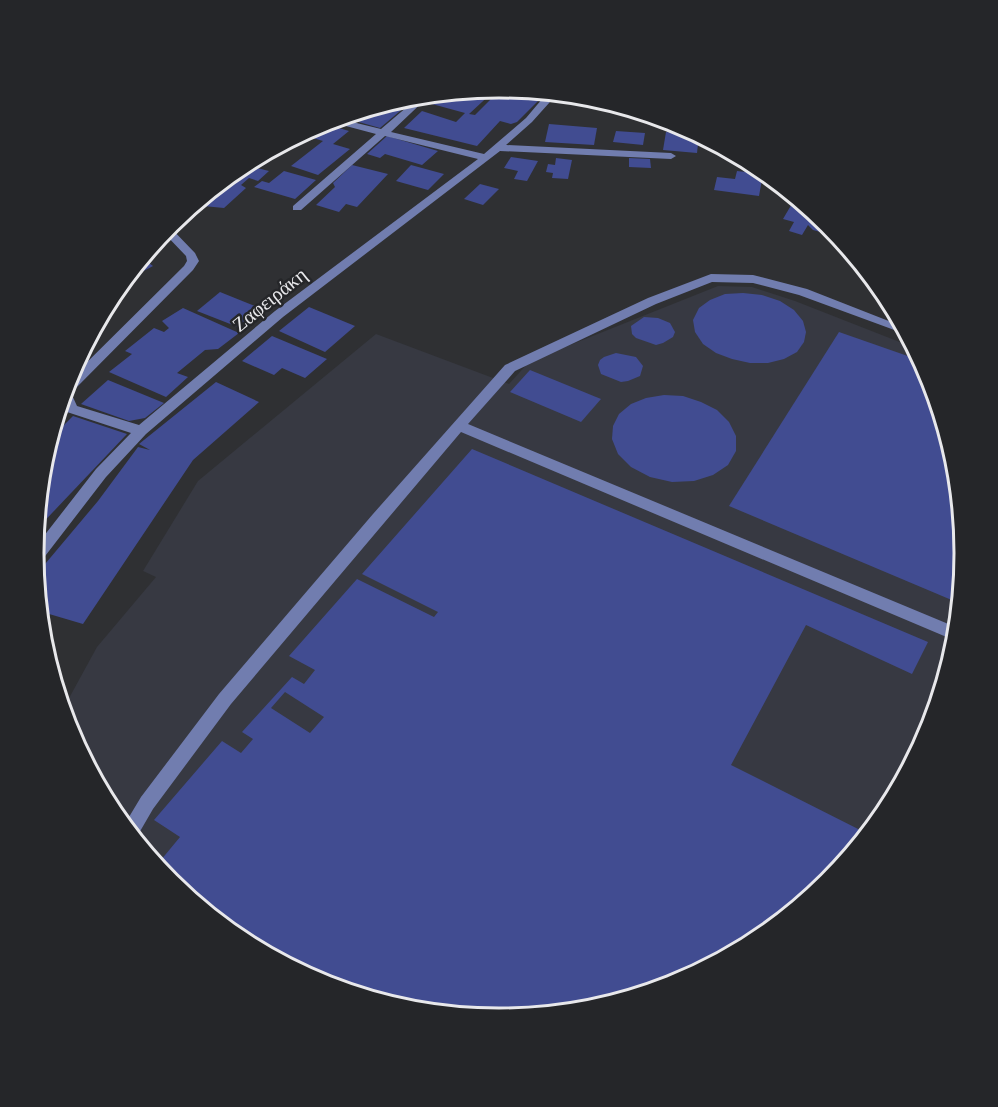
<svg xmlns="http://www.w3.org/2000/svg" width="998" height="1107" font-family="Lora,serif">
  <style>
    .built { fill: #373942 }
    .building { fill: #414c91; fill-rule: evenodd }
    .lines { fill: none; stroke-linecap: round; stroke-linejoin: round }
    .minor { fill: #717daf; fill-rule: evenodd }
    .labels { text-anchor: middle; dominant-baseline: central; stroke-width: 5; stroke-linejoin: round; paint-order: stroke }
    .street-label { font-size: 20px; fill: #e8e8eb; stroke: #252629 }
    .rim { fill: none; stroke: #e8e8eb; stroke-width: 3 }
  </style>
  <rect width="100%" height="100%" fill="#2f3033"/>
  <polygon class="built" points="718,286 752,287 795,301 915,348 930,375 956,463 965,554 956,645 929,732 886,813 828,883 758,941 677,984 590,1011 499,1019 408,1010 320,984 169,883 111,812 68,732 62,711 97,647 156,577 143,571 198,481 376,334 509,384 530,361"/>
  <g class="building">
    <polygon points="505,88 547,92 517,122 511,124 500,121 477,146 404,128 422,111 456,122 465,113 432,104 437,99 434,97 438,93 488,89 495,90 469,114 475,115 494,96 502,98 499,94"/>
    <polygon points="419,95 380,128 341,117 371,108 376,109 382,104"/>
    <polygon points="549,124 597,128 594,145 545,142"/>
    <polygon points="329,125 349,131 333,144 350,149 318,175 291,166 323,141 313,138"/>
    <polygon points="616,131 645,133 643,145 613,142"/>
    <polygon points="666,132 699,135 697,153 663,150"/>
    <polygon points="300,134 307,136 290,149 279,145"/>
    <polygon points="387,136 438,151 422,165 385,154 380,158 367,154"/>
    <polygon points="271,149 259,160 265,162 257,168 269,171 258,181 249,178 241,185 246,188 224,208 193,205 240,166"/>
    <polygon points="511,157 538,161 527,181 514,179 518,171 504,168"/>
    <polygon points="556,158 572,160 568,179 552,178 553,173 546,172 548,164 555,165"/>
    <polygon points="629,158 650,159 651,168 629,167"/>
    <polygon points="352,165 388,174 357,207 346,204 339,212 316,205 335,187 333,183"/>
    <polygon points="411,165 444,174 428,190 396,181"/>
    <polygon points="284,171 316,180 295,199 254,187 262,181 269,183"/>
    <polygon points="737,171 763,174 759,196 714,190 717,177 735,179"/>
    <polygon points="480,184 499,189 483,205 464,199"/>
    <polygon points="793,202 807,207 829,224 839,237 813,230 808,225 802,235 789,231 794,222 783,219"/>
    <polygon points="142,258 153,266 121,283"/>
    <polygon points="220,292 265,310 243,329 197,311"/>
    <polygon points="743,293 762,295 780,301 794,310 803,321 806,332 804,342 797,352 784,359 768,363 750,363 732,359 716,353 703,344 695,332 693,320 699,308 710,300 725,294"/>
    <polygon points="309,307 355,326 325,352 279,331"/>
    <polygon points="183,308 239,333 218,349 205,350 177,373 188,377 166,397 109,372 132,354 125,351 154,328 164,332 169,328 162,321"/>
    <polygon points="644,317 658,318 670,323 675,332 673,337 663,343 656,345 636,338 632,334 631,326"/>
    <polygon points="839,332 922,361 930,375 956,463 965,554 962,583 954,601 729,506"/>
    <polygon points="272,336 327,359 305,378 282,368 274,375 242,361"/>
    <polygon points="616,353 636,357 643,366 640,376 628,381 621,382 601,374 598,365 600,360 604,357"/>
    <polygon points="530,370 601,399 581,422 510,392"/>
    <polygon points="108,380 164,403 145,418 129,421 81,404"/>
    <polygon points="216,382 259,402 193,460 83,624 39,611 35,576 98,501 138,447 150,450 139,444"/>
    <polygon points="664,395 683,396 701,402 717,410 729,422 736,436 736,451 728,465 713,475 694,481 672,482 650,477 631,467 618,454 612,439 613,426 619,414 631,404 646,398"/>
    <polygon points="73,416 127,434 35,531 42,462 49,440"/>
    <path d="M472,449L928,642L912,674L806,625L731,765L868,834L828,883L758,941L677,984L590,1011L499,1019L408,1010L320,984L240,941L169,883L156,866L180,837L154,820L222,741L241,753L253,739L242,732L292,677L304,684L315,670L289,656L357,579L434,617L438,612L362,574ZM285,692L324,717L310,733L271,708Z"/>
  </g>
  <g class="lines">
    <g class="minor">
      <polygon points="548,92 558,93 532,122 506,145 671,153 676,156 671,159 500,151 283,317 146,434 106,477 39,564 34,566 33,550 96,469 131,433 67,412 60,402 66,383 184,266 187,261 186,256 163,232 168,225 195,253 199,261 193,270 71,393 77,406 139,425 275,311 478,159 385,136 301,210 293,210 293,206 376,134 327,121 336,118 381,129 421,95 431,94 391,132 484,154 526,118"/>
      <polygon points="711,274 753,275 807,289 904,327 908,335 799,295 753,283 712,282 656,304 515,371 468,424 958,628 956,641 461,432 231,704 153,809 135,840 123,827 141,797 219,694 373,514 505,365 648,298"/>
    </g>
  </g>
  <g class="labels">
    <g class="street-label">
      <text transform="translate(269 299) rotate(-39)">Ζαφειράκη</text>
    </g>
  </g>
  <path d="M0 0H998V1107H0ZM44 553a455 455 0 1 1 910 0a455 455 0 1 1-910 0Z" fill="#252629" fill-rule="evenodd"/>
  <path class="rim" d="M44 553a455 455 0 1 1 910 0a455 455 0 1 1-910 0Z"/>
</svg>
